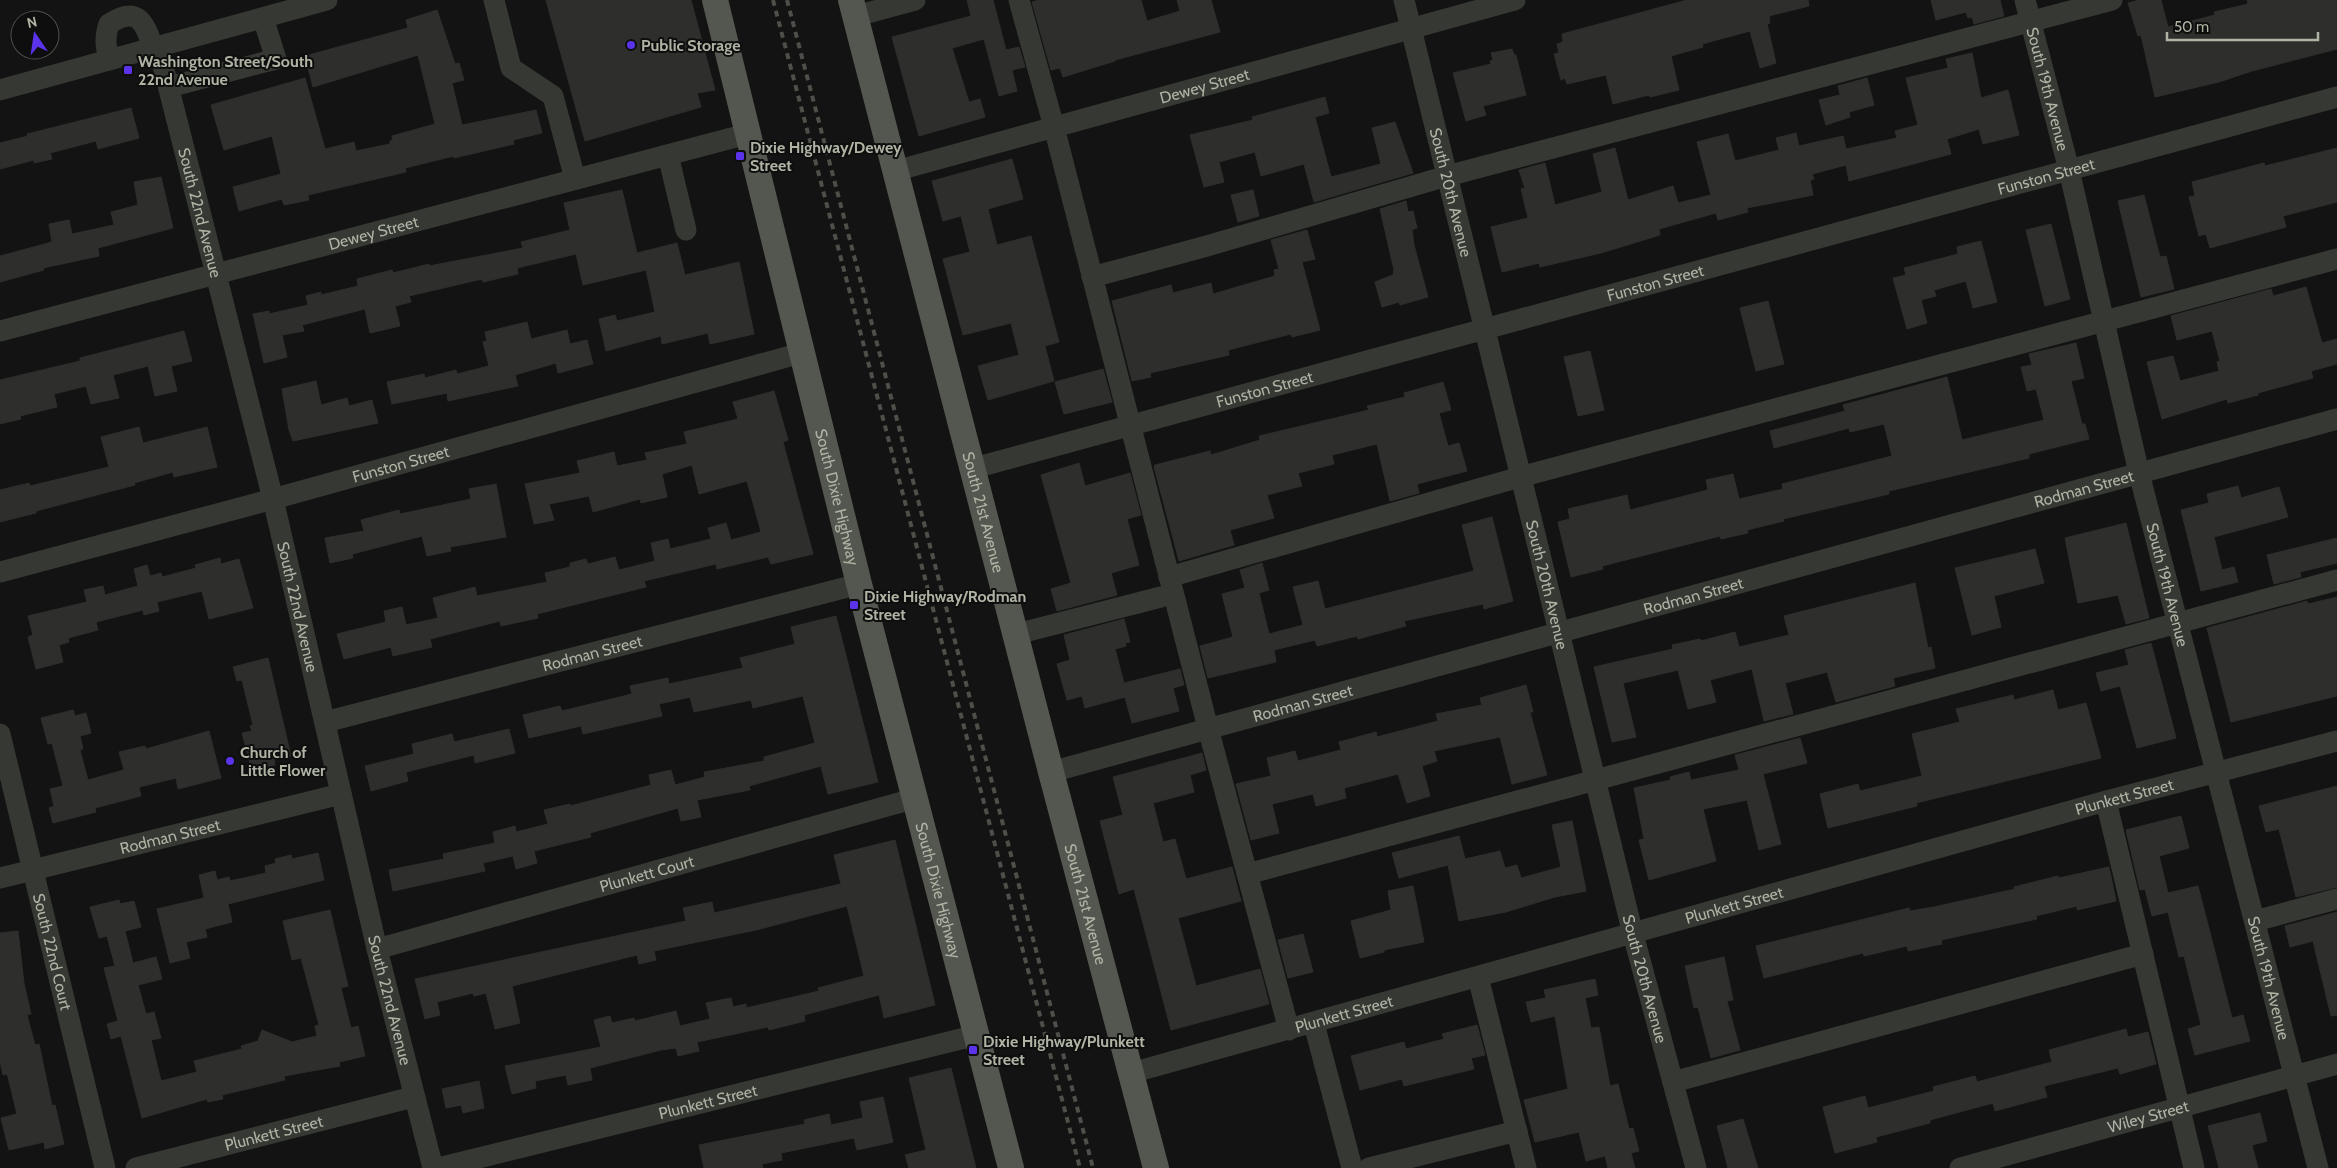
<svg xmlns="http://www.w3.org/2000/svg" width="2337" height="1168" font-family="Cabin,sans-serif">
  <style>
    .building { fill: #2e2f2d; stroke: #2d2f2c }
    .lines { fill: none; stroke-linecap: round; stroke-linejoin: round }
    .minor { stroke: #363833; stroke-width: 21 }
    .major { stroke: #54574f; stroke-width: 26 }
    .rail { stroke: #4d4f48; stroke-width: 4; stroke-dasharray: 6 5; stroke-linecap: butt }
    .poi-dot { fill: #5b33ea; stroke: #0d0e0d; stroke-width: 2 }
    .labels { text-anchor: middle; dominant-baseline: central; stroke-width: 4; stroke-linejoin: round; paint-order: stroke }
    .poi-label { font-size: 16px; font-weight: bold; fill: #afb3a4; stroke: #0d0e0d; text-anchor: start }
    .street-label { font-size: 16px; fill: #afb3a4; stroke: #0d0e0d }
  </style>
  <rect width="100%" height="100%" fill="#121312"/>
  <g class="building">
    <polygon points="546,0 691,0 715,90 697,93 701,107 585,141"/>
    <polygon points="967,0 993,0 1006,50 1019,47 1025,67 1012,70 1017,91 999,96 984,39 952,48 969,102 980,99 985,117 919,136 892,37 971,16"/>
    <polygon points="1039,0 1141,0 1147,21 1180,11 1177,0 1211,0 1220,32 1115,60 1115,61 1063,77 1060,68 1051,70 1032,2"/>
    <polygon points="1687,0 1808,0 1809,6 1769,16 1770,23 1767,24 1776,63 1760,68 1750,31 1702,44 1703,47 1671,56 1679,90 1650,97 1649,95 1613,104 1606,75 1567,84 1565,78 1561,80 1554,54 1559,53 1557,44 1563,42 1562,34"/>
    <polygon points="1931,0 2000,0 2004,16 1974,24 1972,17 1968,18 1966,12 1936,20"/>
    <polygon points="2139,0 2161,0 2168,27 2215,15 2214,12 2248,4 2247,0 2337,0 2337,49 2252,71 2219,82 2155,97 2141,35 2138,36 2128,3"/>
    <polygon points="437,10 455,64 459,63 464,80 452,83 462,125 536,110 542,133 513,140 514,144 454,158 454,156 405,168 406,172 308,195 309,200 284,205 282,199 239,211 233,187 281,174 272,136 224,150 211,105 305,78 325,149 354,142 356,151 390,144 390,141 393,140 392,136 435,124 418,55 313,87 305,56 408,28 406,20"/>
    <polygon points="1512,49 1514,55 1516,55 1526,95 1483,106 1486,115 1466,121 1453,73 1491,64 1490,61 1493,60 1491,53"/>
    <polygon points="1972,53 1981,98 2008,90 2019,135 1983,144 1979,129 1947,139 1951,154 1849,181 1846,165 1812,174 1814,179 1810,180 1813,195 1747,208 1748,212 1718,220 1716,213 1659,229 1660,235 1601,253 1540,267 1539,263 1502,272 1491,227 1528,218 1521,189 1525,188 1519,170 1545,163 1555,205 1602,192 1593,154 1615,148 1628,200 1673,186 1678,203 1711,195 1697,142 1728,134 1735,161 1779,150 1776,138 1796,133 1799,146 1843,136 1846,149 1897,138 1895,131 1918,125 1906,78 1948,68 1946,59"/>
    <polygon points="1867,78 1874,105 1849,112 1850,117 1826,125 1819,100 1840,95 1838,86"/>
    <polygon points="1325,97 1329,113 1315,117 1331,177 1381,164 1372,128 1395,122 1413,173 1314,202 1304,164 1261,176 1255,152 1219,162 1224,182 1204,187 1190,135 1253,120 1252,117"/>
    <polygon points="131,108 139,138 98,149 96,141 50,153 52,159 34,163 34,160 0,169 0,143 28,136 27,134"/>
    <polygon points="2337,148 2337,202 2283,216 2286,227 2210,248 2206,234 2199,236 2189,197 2195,196 2192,182 2264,163 2265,166"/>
    <polygon points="1012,159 1023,199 988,209 997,245 1031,236 1059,342 1045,346 1054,381 988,400 978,366 1019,355 1011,323 963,335 943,259 970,252 961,216 943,221 932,181"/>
    <polygon points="161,177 173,228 98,248 99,256 43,268 44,270 0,282 0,256 52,242 49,224 69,220 72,234 114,225 111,212 138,205 134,182"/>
    <polygon points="622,190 637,253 677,243 685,275 739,262 754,334 710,344 708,333 662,344 661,336 606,351 599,319 615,315 617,321 655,312 646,270 583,285 576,254 517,268 518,274 483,282 482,279 409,296 411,302 395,306 400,326 370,333 365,309 302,325 304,331 282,335 287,357 264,363 253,314 269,311 269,314 308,305 306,296 321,292 321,295 358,286 357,279 392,270 393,273 429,264 429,266 523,248 521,242 570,230 564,203"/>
    <polygon points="1253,190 1259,216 1238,222 1231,195"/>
    <polygon points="2144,195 2160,257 2166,256 2174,289 2141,297 2118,201"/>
    <polygon points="1406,201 1408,212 1413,211 1417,228 1412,230 1414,245 1428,297 1400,305 1399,302 1382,307 1375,282 1393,275 1394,270 1380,209"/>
    <polygon points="2051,224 2070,299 2045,306 2026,230"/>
    <polygon points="1307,230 1315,259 1302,262 1320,330 1292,337 1291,334 1228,350 1229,355 1150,373 1151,377 1132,381 1112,301 1171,285 1173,293 1211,283 1213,294 1275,276 1274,270 1279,269 1271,240"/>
    <polygon points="1981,241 1997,302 1973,308 1966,281 1934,290 1936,296 1921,300 1927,323 1907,329 1893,278 1906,275 1904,268 1958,254 1957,247"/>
    <polygon points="2306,287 2322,343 2337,339 2337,364 2311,371 2313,378 2258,393 2258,395 2228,403 2227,399 2162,419 2147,362 2173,356 2180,381 2219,371 2217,362 2220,361 2212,331 2177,340 2171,316 2271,289 2273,296"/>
    <polygon points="1768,301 1784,364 1756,371 1740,308"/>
    <polygon points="527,322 531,339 567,330 570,344 587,340 593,364 558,373 556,363 515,375 518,386 448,401 447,393 392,404 387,382 424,374 425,378 456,370 457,374 489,366 483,342 487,341 485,332"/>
    <polygon points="184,331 192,361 171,366 177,391 155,396 148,366 113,375 119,398 91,404 86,386 54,394 57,407 20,416 21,419 0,424 0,380 80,361 80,358"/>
    <polygon points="2076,343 2084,378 2071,381 2082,424 2085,424 2089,439 2029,454 2029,458 1889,491 1889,494 1783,519 1784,521 1747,530 1748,533 1721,539 1720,536 1602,566 1603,569 1571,577 1558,522 1570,519 1568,509 1627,495 1630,510 1708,490 1706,480 1733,474 1739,499 1783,489 1782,484 1892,456 1884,424 1850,432 1849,428 1774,448 1770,431 1845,411 1843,405 1947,377 1962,440 2044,420 2036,389 2027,391 2021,367 2032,365 2029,354"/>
    <polygon points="1590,351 1604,410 1578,416 1564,357"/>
    <polygon points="1103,369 1112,402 1064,414 1055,382"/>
    <polygon points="316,381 321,405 347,398 349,406 372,400 378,423 293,441 289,430 282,389"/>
    <polygon points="1443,382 1451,410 1439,413 1448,446 1459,443 1467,471 1417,484 1419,493 1390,501 1377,444 1332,455 1334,464 1298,473 1302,486 1267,495 1274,518 1230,530 1234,545 1179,561 1154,467 1155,465 1210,451 1211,455 1260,440 1259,436 1369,410 1367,406 1405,397 1404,393"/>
    <polygon points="774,391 788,440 783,442 813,554 771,564 768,557 717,569 716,564 644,581 646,587 537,614 538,618 501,626 500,621 430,639 432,647 393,656 391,647 344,659 337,634 386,622 384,611 402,607 406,625 438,618 433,598 475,587 477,596 547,582 545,573 570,567 570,563 586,559 588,564 615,557 619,570 655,561 651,543 668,539 670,549 711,539 708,528 726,523 731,540 761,532 747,481 699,494 692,465 662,474 667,497 641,503 640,499 593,512 589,496 549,504 554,520 534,524 525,484 580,473 577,461 614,452 617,466 647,460 645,453 687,444 684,432 738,419 733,402"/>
    <polygon points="139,427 143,443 207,427 217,467 174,477 173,472 134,483 135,485 36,511 36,513 0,522 0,490 29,483 30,486 109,467 101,437"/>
    <polygon points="1079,463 1085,486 1130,473 1141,515 1127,519 1139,565 1111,573 1117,595 1057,611 1051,589 1071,583 1041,475"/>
    <polygon points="496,484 506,537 450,547 451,551 427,556 422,536 352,554 353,558 330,563 325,538 364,531 361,520 399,510 400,514 471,499 469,489"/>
    <polygon points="2238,486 2241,498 2279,487 2288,517 2214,537 2222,570 2234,567 2238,582 2201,591 2181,510 2209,503 2207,494"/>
    <polygon points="1492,517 1513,601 1484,609 1483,604 1404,621 1406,626 1358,639 1357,636 1317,646 1315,640 1274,650 1276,662 1208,678 1200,646 1233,637 1222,594 1245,588 1240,570 1262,563 1269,590 1259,593 1269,634 1303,625 1293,587 1318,581 1325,609 1474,571 1462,525"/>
    <polygon points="2126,523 2149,618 2126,624 2118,595 2078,603 2065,538"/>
    <polygon points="2337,538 2337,563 2300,572 2301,577 2274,584 2267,555"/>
    <polygon points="2035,549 2044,583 1994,596 2001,627 1972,635 1955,568"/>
    <polygon points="220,558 221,564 239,559 253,608 209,619 202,591 157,602 159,611 144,615 143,610 96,622 98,630 68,638 69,642 59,645 63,662 36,669 28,637 33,635 28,616 87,602 84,590 103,586 105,595 138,586 134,569 147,565 150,576 161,573 162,577 196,568 195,565"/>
    <polygon points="1915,583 1928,648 1931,647 1935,668 1893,678 1895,686 1836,702 1827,672 1785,683 1793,714 1764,721 1752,669 1710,680 1716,702 1688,709 1678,670 1623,683 1636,737 1612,742 1594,667 1673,649 1672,645 1700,639 1701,641 1735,632 1739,647 1789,635 1784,616"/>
    <polygon points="2337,597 2337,696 2231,722 2207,628 2307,601 2308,604"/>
    <polygon points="836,616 878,782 828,794 821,766 749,786 750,790 697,800 701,817 681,821 678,808 590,833 591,837 534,851 537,863 516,869 513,856 483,863 485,871 393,891 389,870 444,859 443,854 495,843 493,832 515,826 516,832 548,824 544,810 570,804 570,806 651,785 649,775 671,770 675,785 705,777 704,772 764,761 764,757 815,743 803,696 753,708 751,700 694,712 690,697 659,704 662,716 583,734 581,726 529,738 523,715 560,706 562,711 632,694 630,686 668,678 669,684 743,668 740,658 795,644 791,627"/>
    <polygon points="1124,619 1130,642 1125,643 1126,646 1115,649 1124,683 1180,669 1184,685 1173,688 1179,711 1132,723 1125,697 1085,708 1082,696 1067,700 1057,664 1070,660 1064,635"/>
    <polygon points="2151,643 2176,738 2137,748 2120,686 2101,691 2096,673 2129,665 2125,650"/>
    <polygon points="268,658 291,756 274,760 275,765 252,771 242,733 252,731 250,726 253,725 242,680 237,681 233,667"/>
    <polygon points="1526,685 1533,712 1530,712 1547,775 1512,784 1500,737 1434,751 1437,761 1422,766 1430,796 1407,803 1398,774 1344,788 1346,798 1316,806 1313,794 1272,804 1279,833 1251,840 1236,784 1271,776 1267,758 1295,751 1298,761 1341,750 1339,742 1376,732 1377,737 1438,721 1436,714 1482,705 1480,698"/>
    <polygon points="2053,690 2058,710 2086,703 2101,758 1916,803 1917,806 1828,828 1820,794 1858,784 1860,791 1922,776 1912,734 1960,722 1956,709 2013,695 2014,700"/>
    <polygon points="73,710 75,716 86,713 91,733 80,736 83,749 80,750 88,780 124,770 119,752 145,746 146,749 209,731 221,778 178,789 176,778 139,787 141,796 95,808 96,812 53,823 49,808 54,806 50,789 63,786 52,743 48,744 41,718"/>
    <polygon points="509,729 515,753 475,763 474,755 406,772 408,781 371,791 365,766 414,754 412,744 452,734 454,742"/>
    <polygon points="1800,738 1807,763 1763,774 1781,844 1759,850 1747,800 1703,809 1716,861 1649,880 1639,840 1644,839 1634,788 1671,780 1670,777 1689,772 1691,780 1739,770 1735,755"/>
    <polygon points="1202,753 1206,770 1190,775 1194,792 1153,803 1163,842 1175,839 1186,879 1232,867 1241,901 1178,918 1196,986 1260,969 1269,1004 1171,1030 1134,889 1119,894 1100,821 1123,815 1113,777"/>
    <polygon points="2337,786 2337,887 2296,897 2279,829 2266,832 2259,806"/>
    <polygon points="2181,816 2189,848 2159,856 2168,893 2198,886 2232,1018 2243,1015 2250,1041 2195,1055 2188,1029 2201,1025 2184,956 2179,957 2168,912 2152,916 2145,889 2140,890 2126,830"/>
    <polygon points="1572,821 1586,891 1555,897 1506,912 1459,921 1448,865 1399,878 1392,853 1459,836 1465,859 1500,851 1505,868 1517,865 1521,878 1561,867 1552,825"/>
    <polygon points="895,840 935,1005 884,1018 879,995 804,1015 805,1021 769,1030 768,1027 697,1042 699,1051 678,1056 676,1048 661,1050 590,1068 592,1080 568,1085 566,1075 535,1081 536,1088 512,1094 505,1066 601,1047 594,1020 610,1016 612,1023 634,1018 635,1021 676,1011 680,1026 710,1019 706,1003 731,998 733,1007 746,1004 746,1008 819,991 818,988 864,976 847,906 756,930 654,951 656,960 639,964 637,955 512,986 520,1023 495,1029 486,993 474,996 473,993 437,1002 440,1015 425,1019 415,979 686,921 683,908 712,902 714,913 841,884 834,855"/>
    <polygon points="318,853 324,880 228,904 232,922 205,929 207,937 186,942 190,958 170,963 157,909 204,898 199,875 215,871 217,880 229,877 230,881 266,873 265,866 276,863 275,859 291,855 292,859"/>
    <polygon points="2109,867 2116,901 2077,910 2077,906 2036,916 2037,919 1941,940 1942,944 1908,951 1907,946 1864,956 1863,953 1764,978 1756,946 1909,908 1910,911 1934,907 2015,889 2014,887 2058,876 2059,878"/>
    <polygon points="1413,886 1424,942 1384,950 1384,952 1360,958 1351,921 1391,910 1388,891"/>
    <polygon points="119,900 120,904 134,901 141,927 125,931 133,963 156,957 162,979 138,985 146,1014 154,1012 161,1038 151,1040 161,1081 197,1072 194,1061 242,1049 241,1046 258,1041 262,1030 292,1042 317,1036 315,1026 319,1025 301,958 292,960 283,921 330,910 348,986 341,988 351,1028 358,1026 365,1056 339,1062 340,1066 284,1076 285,1080 222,1095 223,1099 208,1102 207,1099 142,1118 121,1036 111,1039 107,1024 118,1021 104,968 115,966 107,936 99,938 90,907"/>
    <polygon points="2337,912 2337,1015 2331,1016 2313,941 2290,947 2285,926"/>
    <polygon points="18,931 24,983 31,1014 27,1015 35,1045 39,1044 52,1106 55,1105 64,1144 45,1149 44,1142 9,1150 1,1118 17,1114 8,1077 7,1074 3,1075 0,1061 0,933"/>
    <polygon points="1303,934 1313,972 1288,978 1278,940"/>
    <polygon points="1724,957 1733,1000 1727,1001 1740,1050 1711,1058 1698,1007 1694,1008 1685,966"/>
    <polygon points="1595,979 1598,995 1585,998 1591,1028 1599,1027 1610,1086 1618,1084 1629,1129 1633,1128 1639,1151 1631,1153 1635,1168 1608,1168 1605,1156 1586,1161 1579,1132 1535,1142 1524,1100 1568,1089 1555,1016 1531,1022 1526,1002 1546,998 1544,990"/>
    <polygon points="1477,1025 1485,1055 1471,1058 1474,1069 1404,1086 1402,1079 1360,1090 1351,1056 1404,1042 1406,1049 1444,1039 1442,1034"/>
    <polygon points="2126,1029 2128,1037 2148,1032 2156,1064 2120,1074 2118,1068 2044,1086 2047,1097 1995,1111 1993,1103 1930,1120 1930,1123 1876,1137 1877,1142 1835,1153 1823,1107 1865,1096 1868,1108 1934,1091 1933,1087 1975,1076 1977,1082 2052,1062 2049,1050"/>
    <polygon points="951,1068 976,1168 909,1168 905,1155 926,1150 909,1078"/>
    <polygon points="479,1081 484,1108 463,1113 461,1105 446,1108 442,1089"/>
    <polygon points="883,1097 893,1142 857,1150 854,1138 781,1153 782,1160 762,1164 763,1168 704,1168 699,1145 805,1124 804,1120 829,1114 831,1125 863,1118 860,1102"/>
    <polygon points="2260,1113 2267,1141 2252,1145 2258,1168 2219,1168 2208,1126"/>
    <polygon points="1743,1119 1758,1168 1728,1168 1717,1126"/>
  </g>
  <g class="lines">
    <g class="minor">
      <polyline points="494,0 511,68 553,96 575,179"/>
      <polyline points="1019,0 1054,127 1208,728 1289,1030"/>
      <path id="s1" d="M1404,0L1633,934L1696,1168"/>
      <path id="s2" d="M2025,0L2069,170L2139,473L2318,1168"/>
      <polyline points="856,16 915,0"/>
      <path id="s3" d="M158,46L273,499L377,949L433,1168"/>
      <path d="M109,60C106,47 104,38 109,24C137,5 145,22 153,48"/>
      <polyline points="169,87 276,59 263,18"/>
      <polyline points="0,90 327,0"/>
      <polyline points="668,155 686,230"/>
      <path id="s4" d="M895,171L1515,0"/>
      <polyline points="1092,277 1207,246 1447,176 2112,0"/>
      <path id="s5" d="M0,331L747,134"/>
      <path id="s6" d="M974,468L2337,97"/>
      <path id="s7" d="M0,572L273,499L801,353"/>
      <polyline points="1169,577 1520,477 2337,259"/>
      <polyline points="1016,634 1161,597"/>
      <path id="s8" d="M325,722L859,584"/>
      <path id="s9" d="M0,734L105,1168"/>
      <path id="s10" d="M1051,772L2337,419"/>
      <polyline points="2106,801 2194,1168"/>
      <polyline points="1247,874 2337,580"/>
      <path id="s11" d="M0,878L341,794"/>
      <polyline points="2255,921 2337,899"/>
      <path id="s12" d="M377,949L916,798"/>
      <polyline points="1478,977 1526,1168"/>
      <polyline points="1314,1024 1352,1168"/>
      <path id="s13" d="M1131,1073L2106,801L2337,741"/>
      <polyline points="1673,1082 2143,954"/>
      <path id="s14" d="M136,1168L413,1097"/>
      <path id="s15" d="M438,1168L977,1035"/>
      <polyline points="1369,1168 1517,1131"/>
      <path id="s16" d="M1960,1168L2337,1064"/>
    </g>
    <g class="major">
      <path id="s17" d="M715,0L859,584L1011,1168"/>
      <path id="s18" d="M851,0L1051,772L1156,1168"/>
    </g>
    <g class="rail">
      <polyline points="773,0 1080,1168"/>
      <polyline points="787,0 1093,1168"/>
    </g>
  </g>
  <g class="poi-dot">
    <circle cx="631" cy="45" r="5"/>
    <rect x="123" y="65" width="10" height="10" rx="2.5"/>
    <rect x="735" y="151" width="10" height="10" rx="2.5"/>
    <rect x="849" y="600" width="10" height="10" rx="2.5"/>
    <circle cx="230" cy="761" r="5"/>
    <rect x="968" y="1045" width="10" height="10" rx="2.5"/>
  </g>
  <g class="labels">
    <g class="poi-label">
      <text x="641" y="45">Public Storage</text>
      <text x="138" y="61">Washington Street/South<tspan x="138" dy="18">22nd Avenue</tspan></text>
      <text x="750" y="147">Dixie Highway/Dewey<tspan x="750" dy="18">Street</tspan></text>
      <text x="864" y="596">Dixie Highway/Rodman<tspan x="864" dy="18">Street</tspan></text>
      <text x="240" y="752">Church of<tspan x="240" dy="18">Little Flower</tspan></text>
      <text x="983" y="1041">Dixie Highway/Plunkett<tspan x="983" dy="18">Street</tspan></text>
    </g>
    <g class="street-label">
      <text stroke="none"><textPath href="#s4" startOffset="321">Dewey Street</textPath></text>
      <text stroke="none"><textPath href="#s2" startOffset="92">South 19th Avenue</textPath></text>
      <text stroke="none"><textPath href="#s6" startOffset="1111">Funston Street</textPath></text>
      <text stroke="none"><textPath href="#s1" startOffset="198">South 20th Avenue</textPath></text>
      <text stroke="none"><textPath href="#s3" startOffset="172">South 22nd Avenue</textPath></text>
      <text stroke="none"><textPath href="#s5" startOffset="386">Dewey Street</textPath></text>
      <text stroke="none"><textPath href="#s6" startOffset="706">Funston Street</textPath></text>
      <text stroke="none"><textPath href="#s6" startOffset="301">Funston Street</textPath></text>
      <text stroke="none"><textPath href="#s7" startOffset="415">Funston Street</textPath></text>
      <text stroke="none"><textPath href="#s10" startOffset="1071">Rodman Street</textPath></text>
      <text stroke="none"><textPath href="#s17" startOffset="512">South Dixie Highway</textPath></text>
      <text stroke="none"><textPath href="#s18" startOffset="529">South 21st Avenue</textPath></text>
      <text stroke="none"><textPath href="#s1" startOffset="602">South 20th Avenue</textPath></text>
      <text stroke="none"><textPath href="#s2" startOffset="602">South 19th Avenue</textPath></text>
      <text stroke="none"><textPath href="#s10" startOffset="666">Rodman Street</textPath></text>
      <text stroke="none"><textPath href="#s3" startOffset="578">South 22nd Avenue</textPath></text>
      <text stroke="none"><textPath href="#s8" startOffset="276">Rodman Street</textPath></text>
      <text stroke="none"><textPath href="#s10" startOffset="261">Rodman Street</textPath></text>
      <text stroke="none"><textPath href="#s13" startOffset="1031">Plunkett Street</textPath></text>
      <text stroke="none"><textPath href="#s11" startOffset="175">Rodman Street</textPath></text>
      <text stroke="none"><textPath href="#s12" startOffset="280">Plunkett Court</textPath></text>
      <text stroke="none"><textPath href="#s17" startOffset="918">South Dixie Highway</textPath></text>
      <text stroke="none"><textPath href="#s18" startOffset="934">South 21st Avenue</textPath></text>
      <text stroke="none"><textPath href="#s13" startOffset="626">Plunkett Street</textPath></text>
      <text stroke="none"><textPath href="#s9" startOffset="224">South 22nd Court</textPath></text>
      <text stroke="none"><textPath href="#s2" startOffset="1008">South 19th Avenue</textPath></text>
      <text stroke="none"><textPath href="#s1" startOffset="1008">South 20th Avenue</textPath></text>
      <text stroke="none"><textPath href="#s3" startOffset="982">South 22nd Avenue</textPath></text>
      <text stroke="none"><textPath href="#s13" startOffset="221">Plunkett Street</textPath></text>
      <text stroke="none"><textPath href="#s15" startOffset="278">Plunkett Street</textPath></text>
      <text stroke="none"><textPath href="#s16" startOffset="195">Wiley Street</textPath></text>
      <text stroke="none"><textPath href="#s14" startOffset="142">Plunkett Street</textPath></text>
    </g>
  </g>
  <g transform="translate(35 35) rotate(347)"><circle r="24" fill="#0d0e0d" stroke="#4e5049"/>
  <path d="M0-4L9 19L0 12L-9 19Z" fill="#5b33ea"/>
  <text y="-8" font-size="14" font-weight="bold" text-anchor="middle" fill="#afb3a4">N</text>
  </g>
  <path d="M2167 32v8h151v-8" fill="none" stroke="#afb3a4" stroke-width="2.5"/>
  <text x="2174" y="32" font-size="15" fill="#afb3a4" stroke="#0d0e0d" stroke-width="4" paint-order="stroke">50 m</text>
</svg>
